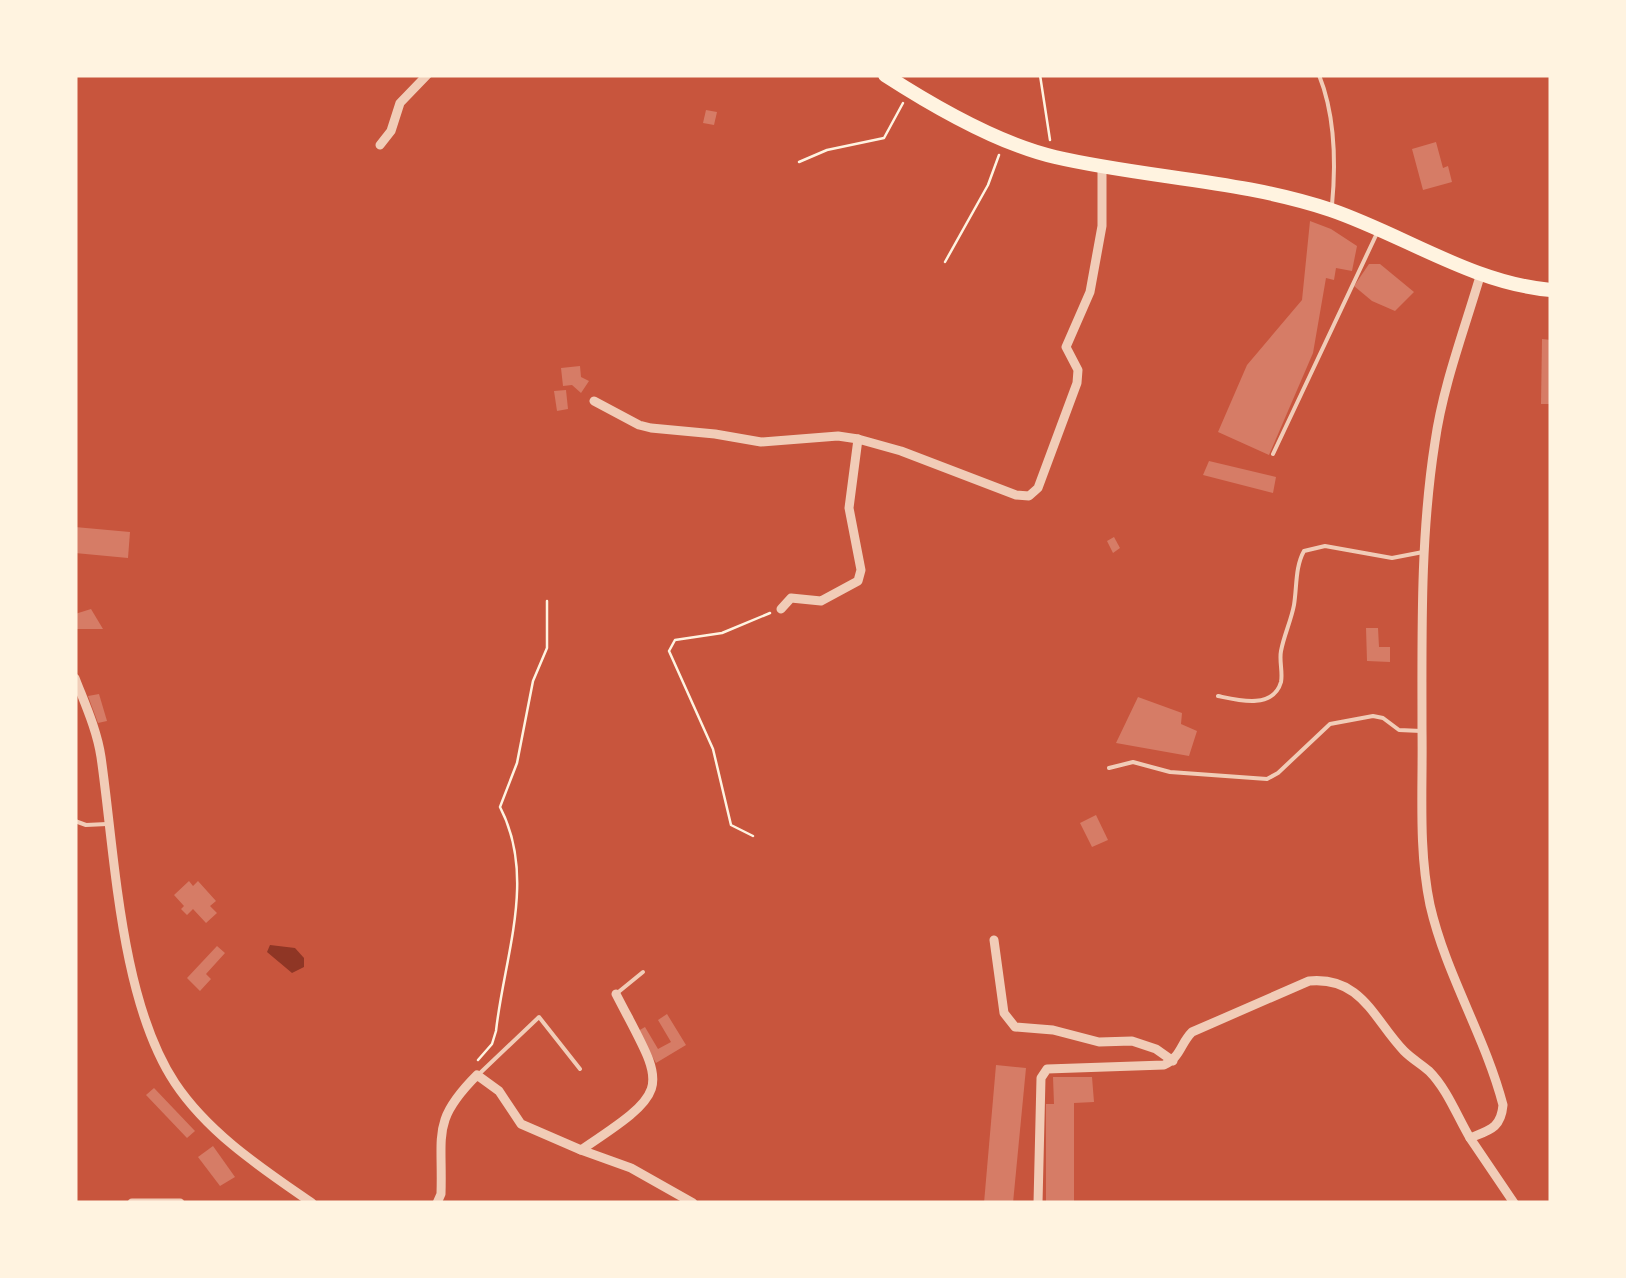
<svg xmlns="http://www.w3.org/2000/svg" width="1626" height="1278" font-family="'Playfair Display',serif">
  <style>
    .water { fill: #8f3625 }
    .building { fill: #d67c66 }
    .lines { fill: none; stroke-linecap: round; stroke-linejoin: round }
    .path { stroke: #fff3e0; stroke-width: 2.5 }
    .service { stroke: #f1ccb7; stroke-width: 4 }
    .minor { stroke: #f1ccb7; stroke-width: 9 }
    .primary { stroke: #fff3e0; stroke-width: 14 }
  </style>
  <rect width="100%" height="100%" fill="#c8553d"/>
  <polygon class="water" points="270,945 295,948 304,958 304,967 292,973 267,952"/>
  <g class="building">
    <polygon points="706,110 717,112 714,125 703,123"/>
    <polygon points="1436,142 1443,168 1448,166 1452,182 1423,190 1412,149"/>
    <polygon points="1310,221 1331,229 1357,246 1352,271 1336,268 1334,280 1326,278 1313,353 1269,455 1218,432 1247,365 1302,300"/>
    <polygon points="1369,264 1380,264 1414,292 1395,311 1372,301 1354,286"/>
    <polygon points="1542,339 1551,340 1551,404 1541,404"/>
    <polygon points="580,366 581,377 589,381 581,393 572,385 563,386 561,368"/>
    <polygon points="566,390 568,409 557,411 554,391"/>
    <polygon points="1209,461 1276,477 1273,493 1203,475"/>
    <polygon points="75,527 130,532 128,558 75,553"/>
    <polygon points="1114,537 1120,548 1113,553 1107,541"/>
    <polygon points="91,609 103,629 75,629 75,614"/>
    <polygon points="1366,628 1378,628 1379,647 1390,647 1390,662 1367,661"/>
    <polygon points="99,694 107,721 98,723 88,696"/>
    <polygon points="1138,697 1182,713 1181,724 1197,731 1189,756 1116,743"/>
    <polygon points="1096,815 1108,840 1092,847 1080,823"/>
    <polygon points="189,881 193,886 198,881 216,901 210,906 217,913 206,923 193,909 187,915 181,909 184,906 174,895"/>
    <polygon points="217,946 225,953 206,974 211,979 200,991 187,978"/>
    <polygon points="667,1014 686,1045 656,1063 638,1031 645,1027 658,1049 671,1042 658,1020"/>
    <polygon points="996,1065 1026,1068 1013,1203 984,1203"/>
    <polygon points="1053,1077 1092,1077 1094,1102 1074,1103 1074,1203 1046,1203 1046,1104 1054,1104"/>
    <polygon points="154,1088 195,1131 187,1138 146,1095"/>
    <polygon points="213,1146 235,1177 220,1186 198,1157"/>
  </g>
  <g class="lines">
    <g class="path">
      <polyline points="1040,75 1050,140"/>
      <polyline points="799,162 827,150 884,138 903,103"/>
      <polyline points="945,262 988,185 999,155"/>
      <polyline points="753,836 731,825 713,749 669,651 675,640 722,633 770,613"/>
      <path d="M478,1060L492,1044L496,1031C504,957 537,878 500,807L517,763L533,681L547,648V601"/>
    </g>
    <g class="service">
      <path d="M1319,75C1335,115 1336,163 1332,205"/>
      <polyline points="1273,454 1378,231"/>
      <path d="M1218,696C1237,700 1273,710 1281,682C1283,672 1279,661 1281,651C1284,635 1291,621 1294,605C1297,587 1295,567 1304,551L1325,546L1392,558L1423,552"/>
      <polyline points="1109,768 1133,762 1170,772 1267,779 1278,773 1330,724 1373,716 1383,718 1399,730 1421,731"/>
      <polyline points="75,821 86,825 107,824"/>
      <polyline points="616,994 643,972"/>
      <polyline points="478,1075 539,1017 580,1069"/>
    </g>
    <g class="minor">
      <polyline points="380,145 391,131 400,103 427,75"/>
      <path d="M1481,273C1465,328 1443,385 1435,442C1420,537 1422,634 1422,730C1423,788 1418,848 1430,905C1446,975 1485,1036 1503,1105C1501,1128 1490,1130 1470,1138L1514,1203"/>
      <polyline points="594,401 639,425 651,428 715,434 761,442 838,436 858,439"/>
      <polyline points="781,609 791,598 821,601 858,581 861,570 849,508 858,439 901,451 1016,495 1029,496 1038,488 1077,383 1078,370 1066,347 1090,292 1102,226 1102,166"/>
      <path d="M75,678C85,704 97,730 101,757C115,854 120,1000 175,1083C209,1134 263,1169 312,1203"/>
      <polyline points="994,940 1004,1013 1015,1027 1053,1030 1099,1042 1132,1041 1156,1049 1173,1061"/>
      <polyline points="581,1150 631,1168 693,1203"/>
      <polyline points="132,1203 180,1203"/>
      <path d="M437,1203L441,1194C443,1134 431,1121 477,1075L499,1091L521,1124L581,1150C676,1087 665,1089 616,994"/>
      <path d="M1038,1203L1041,1078L1047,1069L1164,1065C1181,1057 1180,1044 1192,1032L1309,981C1362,976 1374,1020 1404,1051C1412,1059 1421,1064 1429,1071C1447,1089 1457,1116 1470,1138"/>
    </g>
    <path class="primary" d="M885,75C933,106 999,144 1055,157C1145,178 1242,180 1331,210C1404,235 1472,283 1551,290"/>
  </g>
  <rect width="1626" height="1278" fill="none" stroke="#fff3e0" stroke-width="155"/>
</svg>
